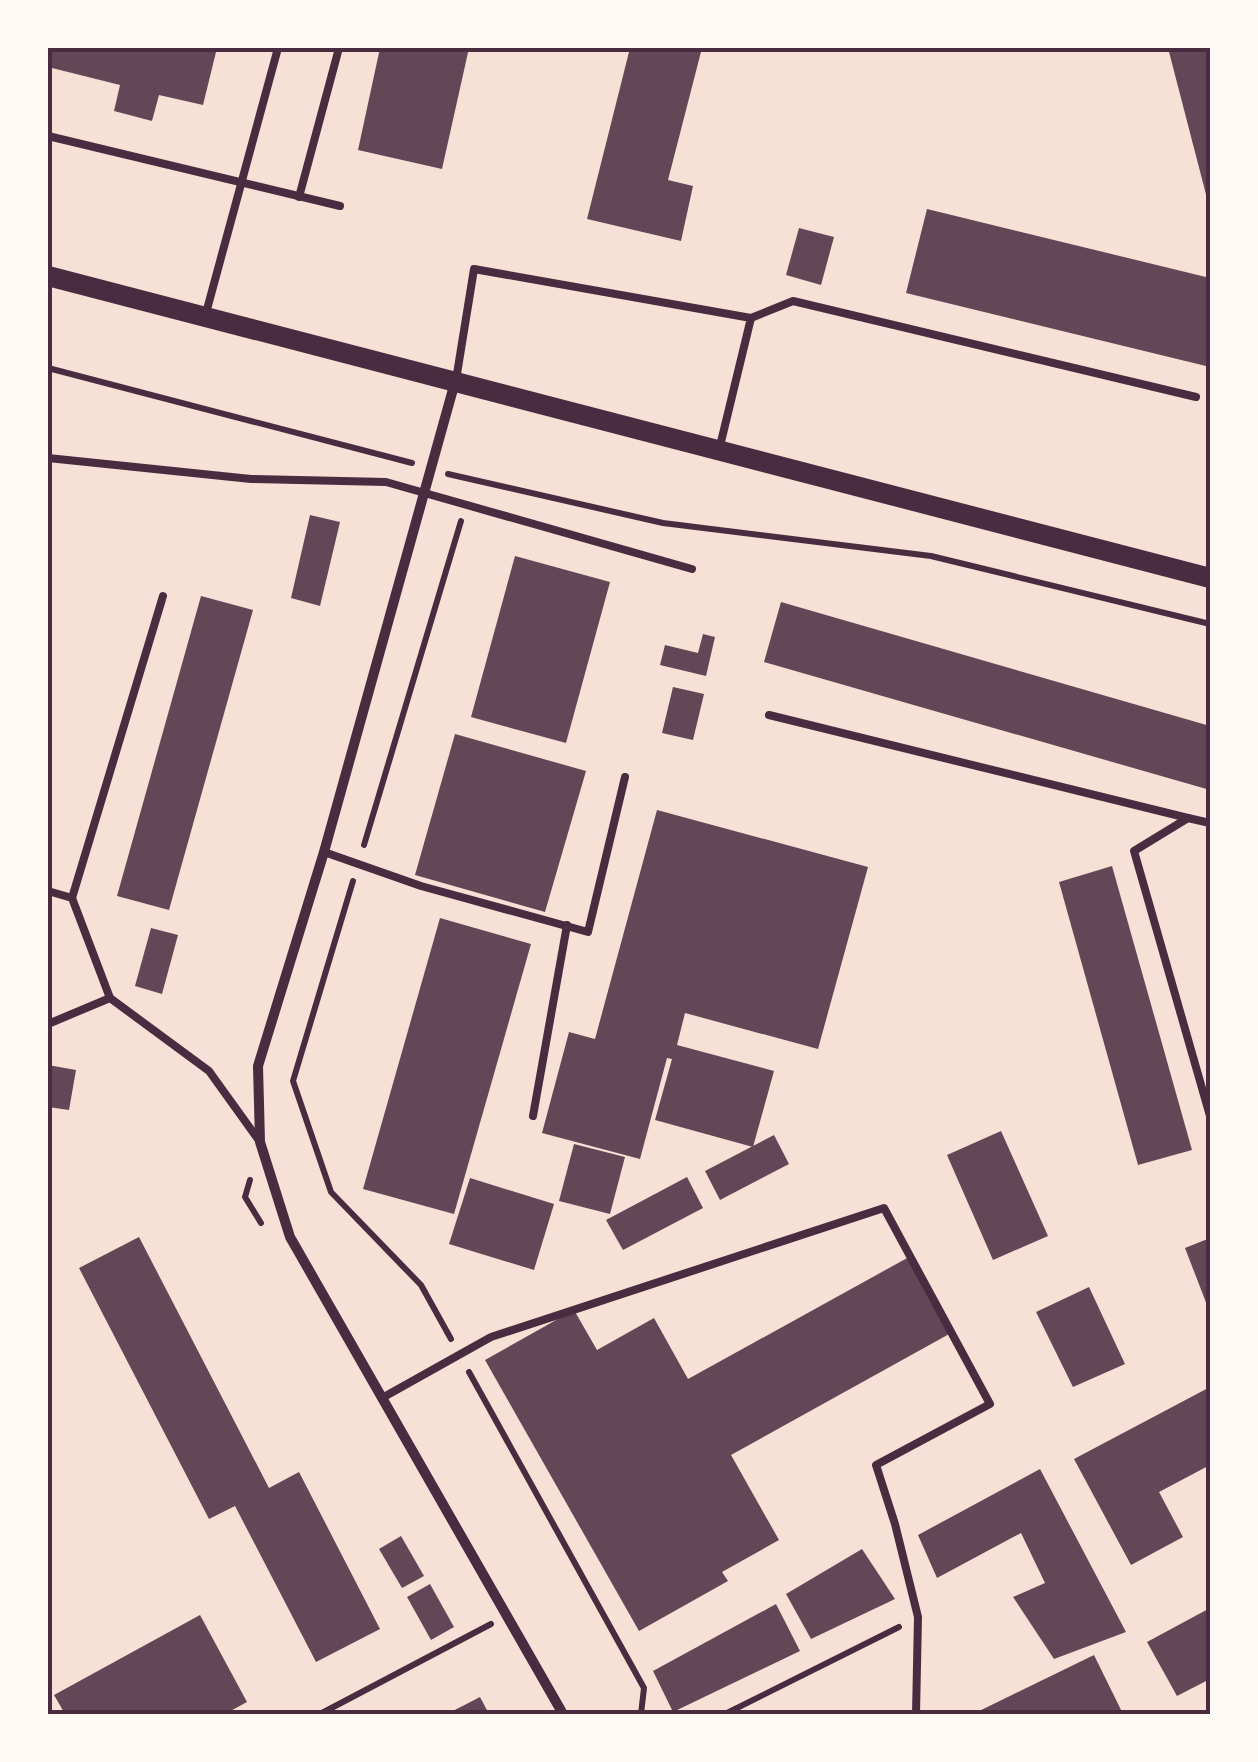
<svg xmlns="http://www.w3.org/2000/svg" width="1258" height="1762" font-family="'Fira Sans',sans-serif">
  <style>
    .building { fill: #644757 }
    .lines { fill: none; stroke-linecap: round; stroke-linejoin: round }
    .path { stroke: #4a2c40; stroke-width: 6 }
    .service { stroke: #4a2c40; stroke-width: 8 }
    .minor { stroke: #4a2c40; stroke-width: 10 }
    .secondary { stroke: #4a2c40; stroke-width: 20 }
    .neatline { fill: none; stroke: #4a2c40; stroke-width: 4 }
  </style>
  <rect width="100%" height="100%" fill="#f7e1d7"/>
  <g class="building">
    <polygon points="48,48 217,48 203,105 159,95 152,121 114,111 120,85 48,67"/>
    <polygon points="380,48 469,48 442,169 358,150"/>
    <polygon points="630,48 702,48 668,180 693,186 681,241 587,219"/>
    <polygon points="1168,48 1210,48 1210,206 1209,206"/>
    <polygon points="927,209 1210,278 1210,367 906,293"/>
    <polygon points="799,228 834,237 821,285 786,275"/>
    <polygon points="310,515 340,522 320,606 291,598"/>
    <polygon points="515,556 610,582 566,743 471,717"/>
    <polygon points="201,596 253,610 169,910 117,896"/>
    <polygon points="781,602 1210,726 1210,790 764,662"/>
    <polygon points="703,634 715,637 706,676 660,665 665,645 698,653"/>
    <polygon points="673,687 704,694 693,740 662,733"/>
    <polygon points="455,734 586,771 545,912 415,875"/>
    <polygon points="657,810 868,867 818,1049 685,1013 677,1045 774,1071 753,1147 655,1120 672,1059 667,1058 640,1159 542,1133 569,1032 595,1039"/>
    <polygon points="1112,866 1192,1150 1138,1165 1059,882"/>
    <polygon points="440,918 531,944 454,1214 363,1189"/>
    <polygon points="151,928 178,935 162,994 135,986"/>
    <polygon points="48,1065 76,1070 69,1110 48,1107"/>
    <polygon points="1001,1131 1048,1236 993,1260 947,1155"/>
    <polygon points="774,1135 789,1164 720,1200 705,1171"/>
    <polygon points="574,1144 625,1157 610,1214 559,1201"/>
    <polygon points="687,1177 703,1208 623,1250 606,1220"/>
    <polygon points="470,1178 554,1204 534,1270 449,1244"/>
    <polygon points="139,1237 269,1488 299,1472 380,1629 316,1662 235,1506 209,1519 79,1268"/>
    <polygon points="1210,1238 1210,1303 1207,1305 1185,1248"/>
    <polygon points="909,1257 951,1333 731,1455 779,1540 722,1572 728,1581 639,1631 485,1360 574,1310 597,1350 654,1318 688,1379"/>
    <polygon points="1089,1287 1125,1364 1073,1387 1036,1312"/>
    <polygon points="1210,1387 1210,1465 1159,1492 1183,1537 1131,1565 1074,1459"/>
    <polygon points="1040,1469 1126,1632 1054,1659 1013,1597 1045,1583 1021,1533 937,1578 918,1535"/>
    <polygon points="401,1536 424,1576 402,1588 379,1549"/>
    <polygon points="862,1549 895,1599 811,1639 786,1594"/>
    <polygon points="430,1584 454,1627 431,1640 407,1597"/>
    <polygon points="776,1604 800,1651 673,1712 653,1671"/>
    <polygon points="1210,1608 1210,1679 1177,1696 1147,1642"/>
    <polygon points="200,1615 247,1702 225,1714 65,1714 54,1695"/>
    <polygon points="1094,1655 1123,1714 973,1714"/>
    <polygon points="480,1697 489,1714 447,1714"/>
  </g>
  <g class="lines">
    <g class="path">
      <polyline points="48,368 412,463"/>
      <polyline points="448,474 663,523 931,556 1210,624"/>
      <polyline points="364,845 461,521"/>
      <polyline points="353,881 293,1081 331,1192 421,1285 451,1339"/>
      <polyline points="250,1180 245,1197 261,1223"/>
      <polyline points="469,1372 644,1688 641,1714"/>
      <polyline points="320,1714 491,1624"/>
      <polyline points="725,1714 899,1627"/>
    </g>
    <g class="service">
      <polyline points="48,136 340,206"/>
      <polyline points="299,197 339,48"/>
      <polyline points="206,313 278,48"/>
      <polyline points="751,318 793,301 1196,397"/>
      <polyline points="456,380 474,269 751,318 720,446"/>
      <polyline points="48,458 251,479 386,482 692,569"/>
      <polyline points="769,715 1188,818"/>
      <polyline points="1210,823 1188,818 1134,851 1210,1116"/>
      <polyline points="324,852 421,886 588,932 625,777"/>
      <polyline points="48,891 72,898 110,998 209,1071 260,1142"/>
      <polyline points="72,898 163,596"/>
      <polyline points="48,1024 110,998"/>
      <polyline points="533,1116 567,925"/>
      <polyline points="382,1398 491,1337 884,1208 990,1404 876,1465 895,1524 918,1617 916,1714"/>
    </g>
    <polyline class="minor" points="455,382 324,852 258,1066 260,1142 290,1237 563,1714"/>
    <polyline class="secondary" points="48,276 1210,578"/>
  </g>
  <rect width="1258" height="1762" fill="none" stroke="#fffaf5" stroke-width="100"/>
  <rect x="50" y="50" width="1158" height="1662" class="neatline"/>
</svg>
